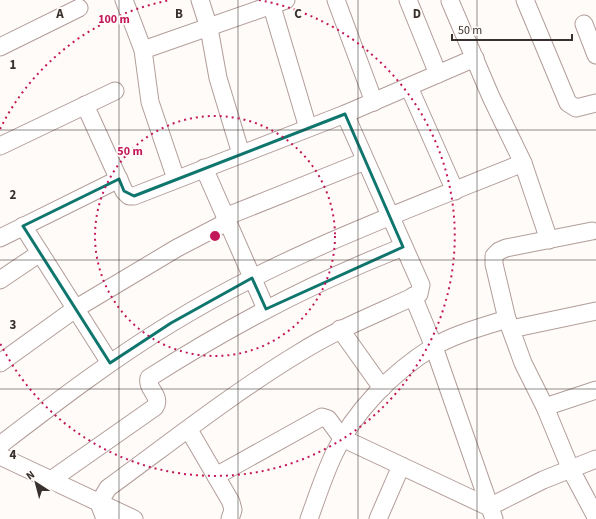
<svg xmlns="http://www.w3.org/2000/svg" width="596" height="519" font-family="'Source Sans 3',sans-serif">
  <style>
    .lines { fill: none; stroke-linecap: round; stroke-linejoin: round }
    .minor-casing { stroke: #b19d98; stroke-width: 19 }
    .minor { stroke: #fff; stroke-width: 17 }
    .marked { fill: none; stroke: #0f766e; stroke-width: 3; stroke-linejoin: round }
    .grid { fill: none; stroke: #38302e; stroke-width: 1; stroke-opacity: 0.55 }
    .ring { fill: none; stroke: #c2185b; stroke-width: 2; stroke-dasharray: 2 4 }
    .grid-label { font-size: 13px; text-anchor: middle; font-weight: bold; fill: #38302e; stroke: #fffbf9; stroke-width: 3.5; stroke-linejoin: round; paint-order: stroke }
    .centre { fill: #c2185b; stroke: #fffbf9; stroke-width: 2 }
    .ring-label { font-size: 12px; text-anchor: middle; font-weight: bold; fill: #c2185b; stroke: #fffbf9; stroke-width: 3.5; stroke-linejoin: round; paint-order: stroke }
  </style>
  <rect width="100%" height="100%" fill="#fffbf9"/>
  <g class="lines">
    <defs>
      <g id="minor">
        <polyline points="124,0 143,50 150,102 176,179"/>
        <polyline points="200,0 209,28 218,78 241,154"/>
        <polyline points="270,0 308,128"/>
        <polyline points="336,0 374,102"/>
        <polyline points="408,0 438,74"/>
        <polyline points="525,0 568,103 576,108 596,103"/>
        <polyline points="450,1 491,97 523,163 549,240"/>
        <polyline points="584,24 596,55"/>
        <polyline points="0,47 79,8"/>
        <polyline points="143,50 286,0"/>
        <polyline points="409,87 455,191"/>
        <polyline points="85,105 124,191 129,196 134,196 345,114 475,58"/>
        <polyline points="0,146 115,91"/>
        <polyline points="204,168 266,309"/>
        <polyline points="225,217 365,161"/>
        <polyline points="23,226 110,363"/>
        <polyline points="592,231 506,248 499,251 494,256 494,264 507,319 523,363 545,407 571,470 596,517"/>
        <polyline points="0,238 119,179"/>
        <polyline points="0,280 40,253"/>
        <polyline points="413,296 434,347 494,519"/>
        <polyline points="340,329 382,388"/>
        <polyline points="511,329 596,311"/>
        <polyline points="0,363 75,309 177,248 227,222"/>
        <polyline points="545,407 596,390"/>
        <polyline points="189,430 231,502 233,510 230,519"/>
        <path d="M0,445C55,403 111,360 170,324C280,256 404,211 523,163"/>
        <polyline points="0,456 134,519"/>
        <polyline points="216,476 322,417 328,419 342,438 489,507 543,480 596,459"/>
        <path d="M51,480L155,407C162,396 146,389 149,378C230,326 314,282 403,247"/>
        <path d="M105,519L99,503L108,488C171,442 233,393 299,353C337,329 379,313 419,294L421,285L345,114"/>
        <path d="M309,519C317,497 324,475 334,454C354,411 393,372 433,347C455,334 482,327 507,319"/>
        <polyline points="378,519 401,466"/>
      </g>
    </defs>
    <use href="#minor" class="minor-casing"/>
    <use href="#minor" class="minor"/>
  </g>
  <path class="marked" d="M345,114L403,247L266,309L252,278L171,323L110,363L23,226L119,179L124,191L134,196Z"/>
  <path class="grid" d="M119,0V519M238,0V519M358,0V519M477,0V519M0,130H596M0,260H596M0,389H596"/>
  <g class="ring">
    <circle cx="215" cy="236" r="120"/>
    <path d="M0 129A240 240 0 0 1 171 0M259 0A240 240 0 1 1 0 343"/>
  </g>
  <g class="grid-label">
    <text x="60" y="18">A</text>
    <text x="179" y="18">B</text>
    <text x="298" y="18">C</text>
    <text x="417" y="18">D</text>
    <text x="13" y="69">1</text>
    <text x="13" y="199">2</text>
    <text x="13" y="329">3</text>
    <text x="13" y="459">4</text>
  </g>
  <circle cx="215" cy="236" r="6" class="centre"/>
  <g class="ring-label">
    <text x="114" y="23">100 m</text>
    <text x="130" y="155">50 m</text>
  </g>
  <g transform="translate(36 483) rotate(324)" stroke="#fffbf9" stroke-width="3" paint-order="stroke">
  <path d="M0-3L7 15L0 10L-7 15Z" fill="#38302e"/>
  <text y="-6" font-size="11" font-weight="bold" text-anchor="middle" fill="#38302e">N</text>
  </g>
  <path d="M452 34v6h120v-6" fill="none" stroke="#38302e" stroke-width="2"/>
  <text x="458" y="34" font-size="12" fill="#38302e" stroke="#fffbf9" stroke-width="3" paint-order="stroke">50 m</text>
</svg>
